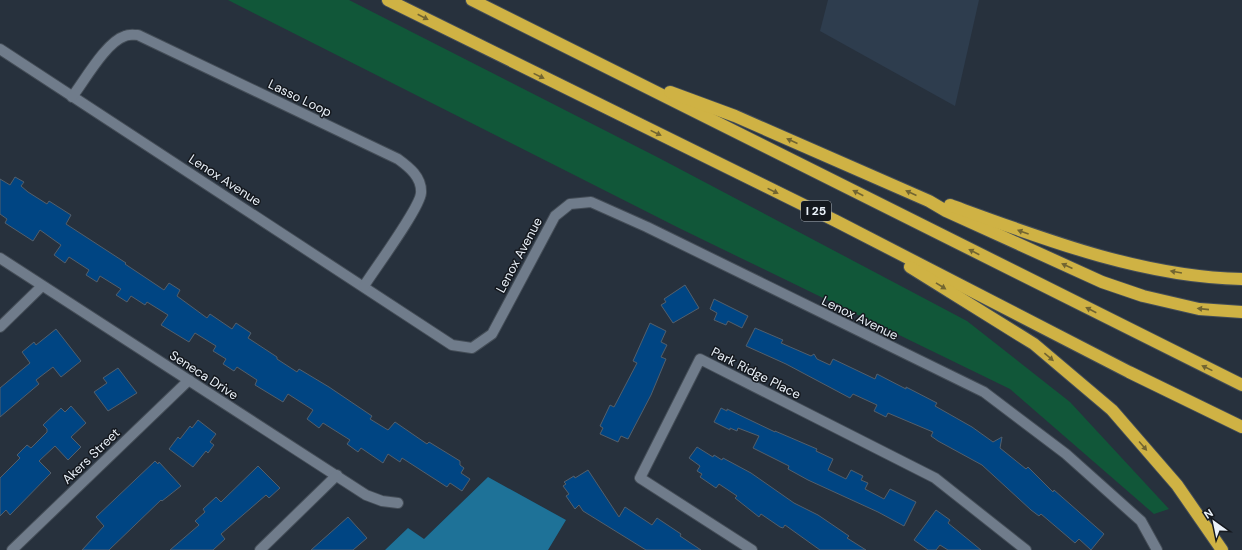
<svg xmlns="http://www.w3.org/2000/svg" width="1242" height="550" font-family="'DM Sans',sans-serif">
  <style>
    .built { fill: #2e3d4e }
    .green { fill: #115739 }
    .water { fill: #1e7298 }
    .building { fill: #004583; stroke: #535f6c }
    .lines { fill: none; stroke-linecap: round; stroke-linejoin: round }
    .minor-casing { stroke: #444d57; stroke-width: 12 }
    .highway-casing { stroke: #444d57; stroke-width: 14 }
    .minor { stroke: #707c8b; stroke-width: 10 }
    .highway { stroke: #cfb244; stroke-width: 12 }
    .oneway { fill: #726531 }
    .labels { text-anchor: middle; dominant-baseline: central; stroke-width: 3; stroke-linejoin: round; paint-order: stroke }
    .shield { fill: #14181e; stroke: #aab0b7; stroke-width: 1 }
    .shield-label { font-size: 12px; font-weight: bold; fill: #eaf1f9 }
    .street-label { font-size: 13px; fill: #eaf1f9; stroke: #14181e }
  </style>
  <rect width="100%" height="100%" fill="#27313d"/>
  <polygon class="built" points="828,0 979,0 955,106 820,31"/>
  <polygon class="green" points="228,0 349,0 659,158 967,321 1070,402 1169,509 1154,514 1010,389 679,228"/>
  <polygon class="water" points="488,477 566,520 548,550 385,550 408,528 424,539"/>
  <g class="building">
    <polygon points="15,177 24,182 21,186 28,192 47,204 49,201 71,215 66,224 126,263 125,264 164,290 169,283 180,290 177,296 207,318 210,314 232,329 236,323 251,333 248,338 277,357 277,359 297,372 299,369 329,387 372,416 370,419 388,430 395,422 427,444 429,442 460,461 460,465 464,468 461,473 470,479 462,491 450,483 447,487 402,458 400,462 388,454 383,463 361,448 358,452 347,444 350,440 323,423 319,428 307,419 313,410 288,394 283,402 255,385 257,380 237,367 234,371 223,364 226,359 213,351 216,346 195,333 189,342 161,325 168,315 147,302 145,305 131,296 127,302 116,295 121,289 100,276 97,282 86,275 89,270 69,257 65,263 54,255 61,245 40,230 33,241 5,223 7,219 0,214 0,179 10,185"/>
    <polygon points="685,285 699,308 673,323 661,305 666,302 664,299"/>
    <polygon points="714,299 748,316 742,328 728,321 726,325 714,320 717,313 710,309"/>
    <polygon points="650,323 666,331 661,342 667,345 661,357 666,359 651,395 628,439 621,436 618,442 600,434 603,428 600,426 610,405 614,407 637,363 633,361"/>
    <polygon points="755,328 783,340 781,343 811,356 814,354 817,359 830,365 833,359 875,379 877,374 906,389 906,387 937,403 935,406 972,427 993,442 1002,437 1000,448 1026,469 1028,467 1053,492 1054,490 1104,534 1091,550 1079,539 1075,543 1041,514 1039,516 1031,510 982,465 938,441 931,436 933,432 888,413 886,417 874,411 877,405 853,394 850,398 786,364 746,346"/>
    <polygon points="56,329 81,361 61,377 53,367 36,380 39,384 0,417 0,388 30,363 22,352 34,342 36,345"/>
    <polygon points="118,368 137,393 108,411 94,392 107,383 103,378"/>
    <polygon points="71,406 86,423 71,437 81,447 68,460 55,446 39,461 51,473 10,515 6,510 0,516 0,478 20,458 17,455 27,445 31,448 47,432 47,429 43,425 61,408 65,412"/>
    <polygon points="721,408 727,411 727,409 775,432 775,431 817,449 816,451 833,459 828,470 846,479 851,470 863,476 861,480 868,483 865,489 884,499 890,489 916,502 904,526 878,512 808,480 788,469 789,466 753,448 759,436 738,428 737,431 730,428 730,430 714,422"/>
    <polygon points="198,420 216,434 210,442 214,445 208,453 206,451 193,467 169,449 178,437 180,439 190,426 192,428"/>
    <polygon points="697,447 713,457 714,455 722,460 723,458 751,473 794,503 818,515 849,536 847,538 866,550 820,550 785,525 783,528 780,527 761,514 759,517 735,498 737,496 719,484 716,488 700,477 702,474 697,471 700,466 689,458"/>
    <polygon points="155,461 158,464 159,462 181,486 162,501 161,500 109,550 82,550 104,526 96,517"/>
    <polygon points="258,466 280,488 269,498 266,495 221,534 225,539 213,550 170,550 199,525 195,521 205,512 203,509 216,497 221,502"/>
    <polygon points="588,470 619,517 625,507 652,525 657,518 681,534 680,536 701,550 646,550 583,511 579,505 575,509 566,496 569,494 563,486 566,484 564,482 574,476 575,478"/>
    <polygon points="936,510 950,520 948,523 981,550 948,550 940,545 936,550 928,550 914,540"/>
    <polygon points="348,517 367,538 353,550 311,550"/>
  </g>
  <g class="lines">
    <defs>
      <g id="minor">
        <polyline points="0,49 452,345 472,348 492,334 555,216 570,204 591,202 647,227 984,392 1066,454 1141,521 1157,550"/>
        <path d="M72,97C85,80 106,42 125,36C129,34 134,35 138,35L398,159C409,167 422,177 421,193C420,208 374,270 364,286"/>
        <polyline points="0,258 366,495 382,501 398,503"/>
        <polyline points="0,327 42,286"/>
        <polyline points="12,550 189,380"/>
        <polyline points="260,550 337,475"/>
        <polyline points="752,550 640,478 700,359 935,478 1026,550"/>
      </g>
      <g id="highway">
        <polyline points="388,0 836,221 1129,372 1242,427"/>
        <polyline points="472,0 1242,385"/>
        <polyline points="670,92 735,116 929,201 946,211 1102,282 1143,296 1199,309 1242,312"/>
        <path d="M950,205C1043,239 1142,277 1242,279"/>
        <polyline points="910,267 1034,344 1112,410 1177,485 1222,550"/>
      </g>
    </defs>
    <use href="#minor" class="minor-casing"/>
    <use href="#highway" class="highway-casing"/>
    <use href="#minor" class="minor"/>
    <use href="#highway" class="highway"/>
  </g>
  <defs><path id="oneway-solid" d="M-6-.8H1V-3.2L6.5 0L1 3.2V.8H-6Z"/></defs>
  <g class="oneway">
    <use href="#oneway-solid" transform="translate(423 17) rotate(27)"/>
    <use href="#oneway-solid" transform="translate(539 76) rotate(26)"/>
    <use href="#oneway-solid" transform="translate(656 133) rotate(26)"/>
    <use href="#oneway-solid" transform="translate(792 141) rotate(-156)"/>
    <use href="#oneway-solid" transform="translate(773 191) rotate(26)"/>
    <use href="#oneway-solid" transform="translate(858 193) rotate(-153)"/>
    <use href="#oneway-solid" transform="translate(911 193) rotate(-156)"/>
    <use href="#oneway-solid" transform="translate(1023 232) rotate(-160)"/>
    <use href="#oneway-solid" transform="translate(974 252) rotate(-153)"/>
    <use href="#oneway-solid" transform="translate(1067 266) rotate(-156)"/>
    <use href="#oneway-solid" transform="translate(1176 272) rotate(-170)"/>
    <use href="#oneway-solid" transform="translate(941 286) rotate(32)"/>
    <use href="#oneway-solid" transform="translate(1203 309) rotate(-174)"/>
    <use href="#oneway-solid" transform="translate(1091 310) rotate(-153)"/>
    <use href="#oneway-solid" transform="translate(1049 357) rotate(40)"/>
    <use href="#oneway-solid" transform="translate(1207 368) rotate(-154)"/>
    <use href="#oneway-solid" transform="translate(1143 446) rotate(49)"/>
  </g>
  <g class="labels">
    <rect class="shield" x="801" y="201" width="30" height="20" rx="3"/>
    <g class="shield-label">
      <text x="816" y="211">I 25</text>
    </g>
    <g class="street-label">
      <text transform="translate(300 98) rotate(26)">Lasso Loop</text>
      <text transform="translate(225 180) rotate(33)">Lenox Avenue</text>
      <text transform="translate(519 255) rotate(-62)">Lenox Avenue</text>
      <text transform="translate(860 318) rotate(26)">Lenox Avenue</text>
      <text transform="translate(756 373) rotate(27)">Park Ridge Place</text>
      <text transform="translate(204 375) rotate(33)">Seneca Drive</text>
      <text transform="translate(91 456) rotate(-44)">Akers Street</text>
    </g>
  </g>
  <g transform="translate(1214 522) rotate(327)" stroke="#14181e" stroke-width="3" paint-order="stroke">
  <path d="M0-3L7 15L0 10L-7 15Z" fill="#eaf1f9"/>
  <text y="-6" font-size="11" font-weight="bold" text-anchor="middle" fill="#eaf1f9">N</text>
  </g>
</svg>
